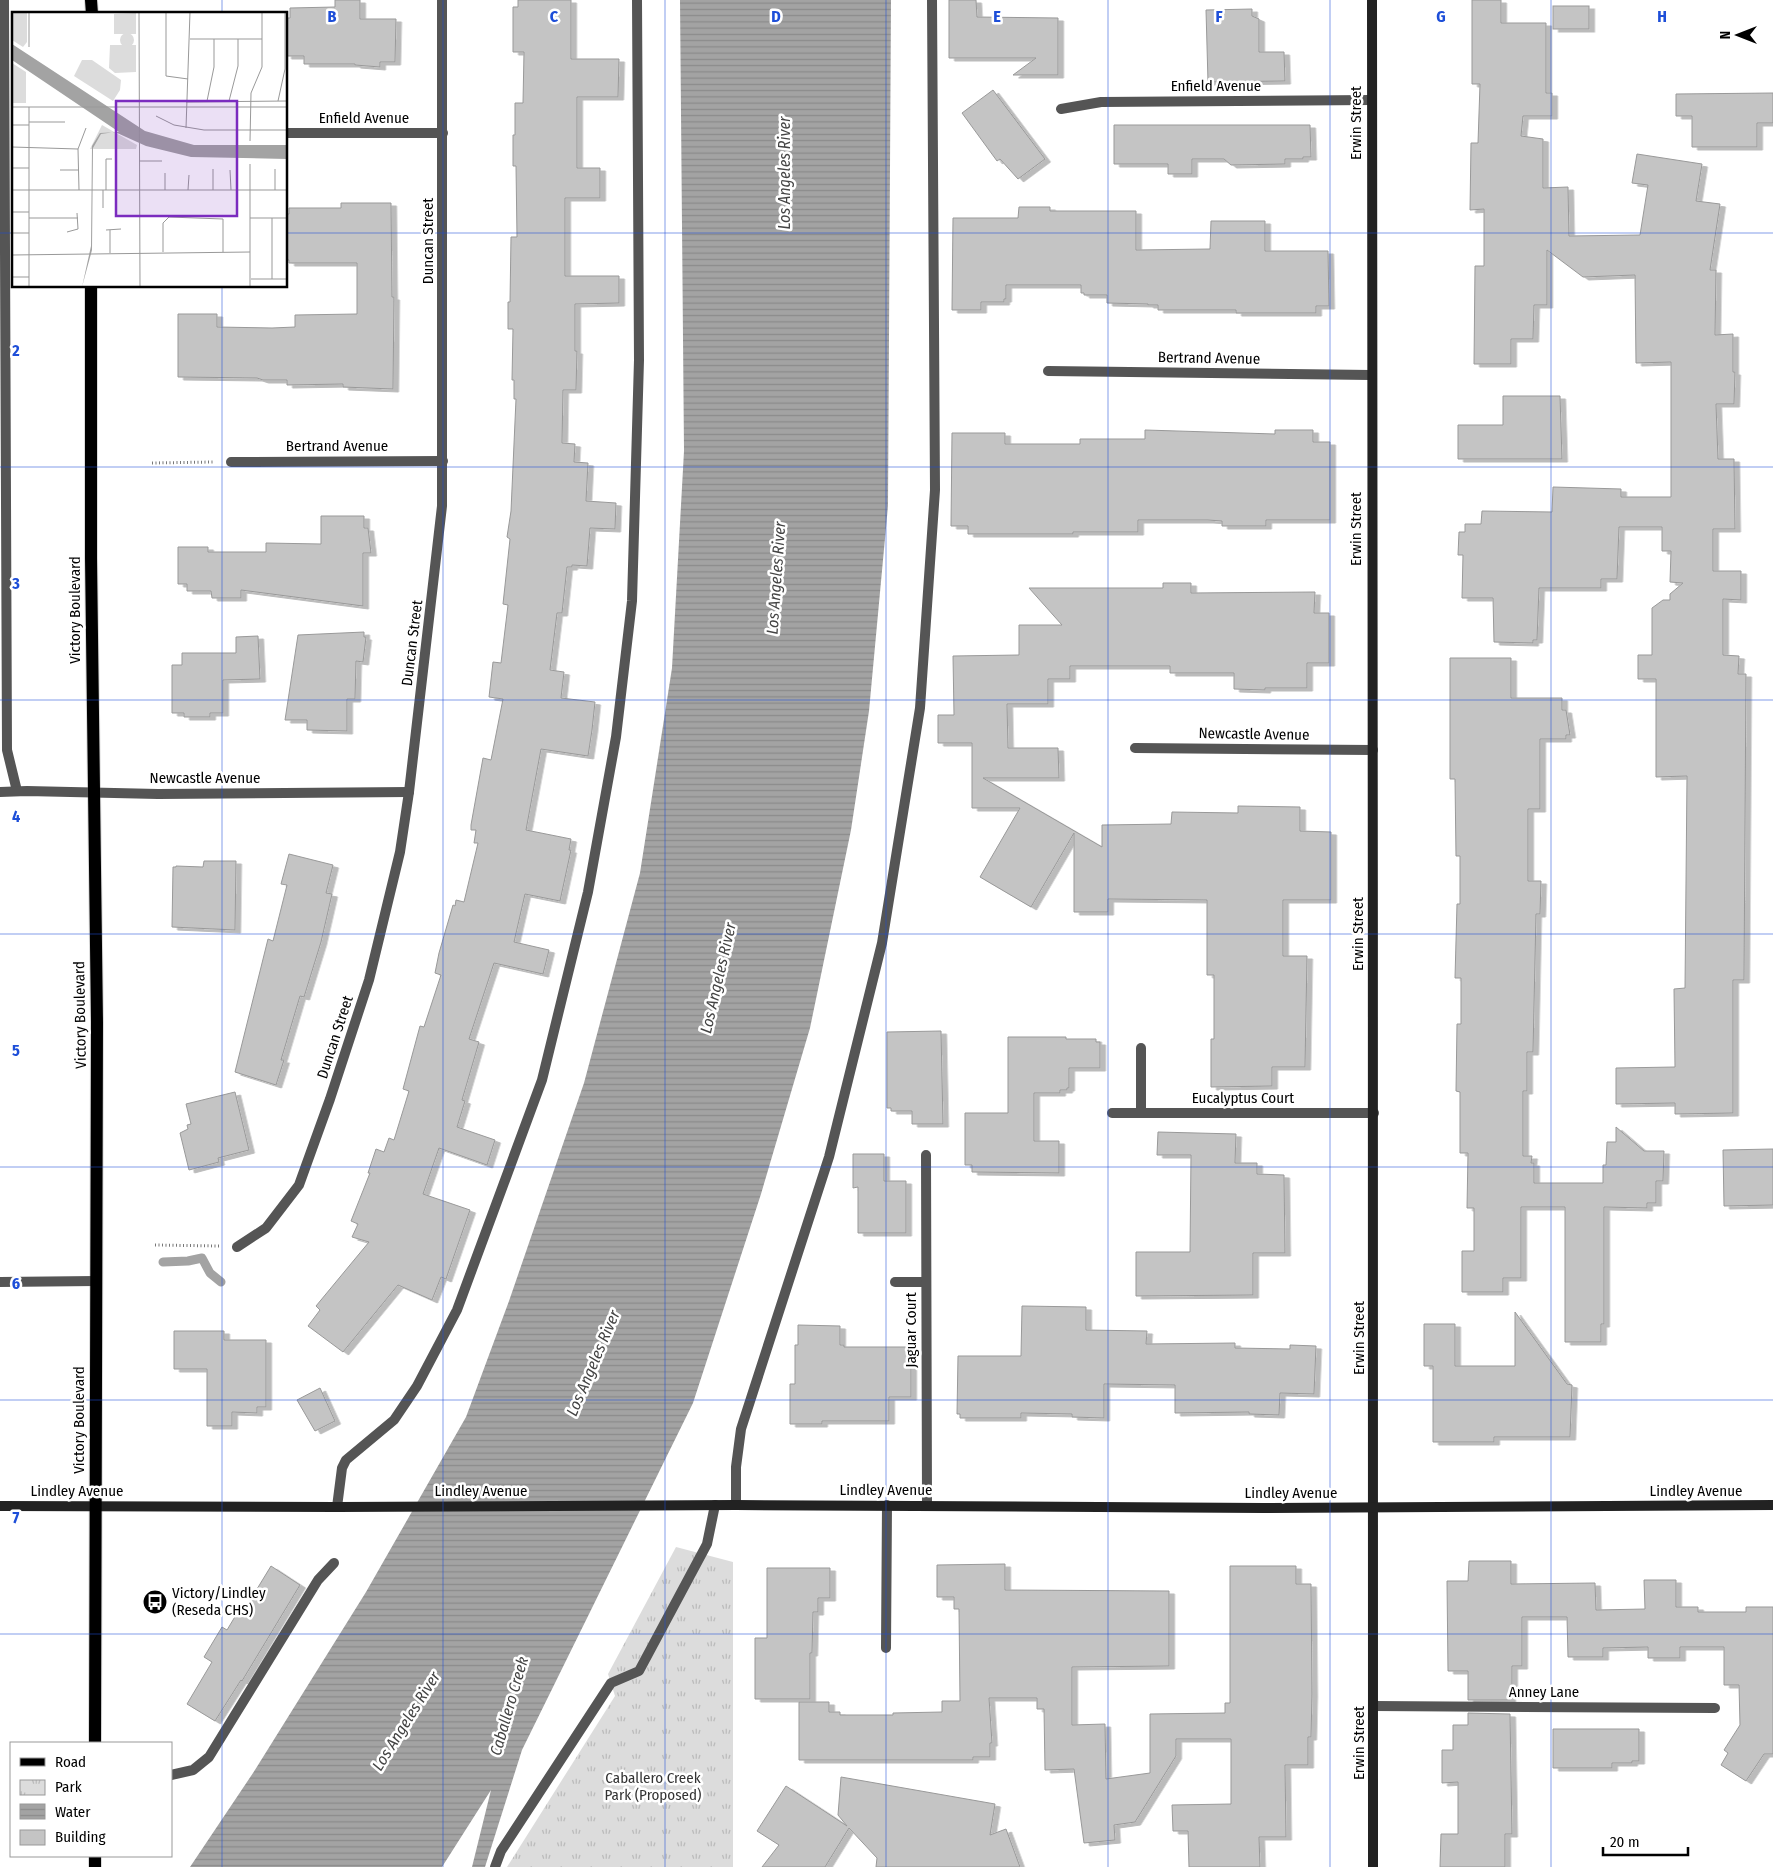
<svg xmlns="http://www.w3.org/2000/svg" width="1773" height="1867" font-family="'Fira Sans Condensed',sans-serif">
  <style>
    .park { fill: url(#park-tufts) }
    .water { fill: url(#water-rules) }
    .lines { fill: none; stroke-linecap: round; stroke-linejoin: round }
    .stream { stroke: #a3a3a3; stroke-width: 9 }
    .building { fill: #c4c4c4; stroke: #999; filter: url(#shadow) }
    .primary-casing { stroke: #dbdbdb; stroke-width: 14 }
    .path { stroke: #777; stroke-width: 3; stroke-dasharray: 1 2.5; stroke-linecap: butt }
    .lane { stroke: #555; stroke-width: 10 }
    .street { stroke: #555; stroke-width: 10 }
    .secondary { stroke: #222; stroke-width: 10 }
    .primary { stroke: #000; stroke-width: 12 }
    .grid { fill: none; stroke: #1d4ed8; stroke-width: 1; stroke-opacity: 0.55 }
    .labels { text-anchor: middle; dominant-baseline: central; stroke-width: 5; stroke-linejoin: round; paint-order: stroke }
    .street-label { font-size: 15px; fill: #000; stroke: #fff }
    .poi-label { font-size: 15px; fill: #000; stroke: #fff; text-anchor: start }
    .park-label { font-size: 15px; fill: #333; stroke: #fff }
    .water-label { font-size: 16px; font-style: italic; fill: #444; stroke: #fff }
    .inset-road { fill: none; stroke: #999; stroke-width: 1 }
    .view { fill: #7b2cbf; fill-opacity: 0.15; stroke: #7b2cbf; stroke-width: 2.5 }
    .inset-edge { fill: none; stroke: #000; stroke-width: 2.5 }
    .grid-label { font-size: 16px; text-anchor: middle; font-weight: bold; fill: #1d4ed8; stroke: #fff; stroke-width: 5; stroke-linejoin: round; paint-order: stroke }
  </style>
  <defs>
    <pattern id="park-tufts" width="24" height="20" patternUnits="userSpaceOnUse" patternTransform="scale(1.25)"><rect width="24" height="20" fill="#dcdcdc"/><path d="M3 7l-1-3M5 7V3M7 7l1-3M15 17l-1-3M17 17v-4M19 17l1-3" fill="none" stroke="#bbb"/></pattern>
    <pattern id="water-rules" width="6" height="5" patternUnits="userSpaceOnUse" patternTransform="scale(1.25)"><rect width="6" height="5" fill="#a3a3a3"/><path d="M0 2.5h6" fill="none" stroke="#8b8b8b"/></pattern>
    <filter id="shadow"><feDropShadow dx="5.5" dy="3" stdDeviation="0" flood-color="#0004"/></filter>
  </defs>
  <rect width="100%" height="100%" fill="#fff"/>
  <polygon class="park" points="676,1547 733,1562 733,1867 507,1867 615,1696 608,1674"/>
  <polygon class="water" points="680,0 891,0 888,506 869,711 851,830 810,1028 761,1194 693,1403 522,1750 485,1867 472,1867 491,1790 442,1867 190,1867 253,1773 366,1592 466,1417 509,1301 584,1083 640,873 672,668 684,451"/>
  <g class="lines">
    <polyline class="stream" points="163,1262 188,1261 202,1258 210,1273 221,1282"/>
  </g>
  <g class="building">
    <polygon points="335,0 360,0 360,19 396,19 395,62 380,62 380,67 355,65 355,64 304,64 304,56 286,56 286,18 290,18 290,8 335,7"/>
    <polygon points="518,0 571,0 571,59 619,59 618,97 577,97 577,168 600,168 600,198 565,198 565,276 619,276 619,303 575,304 575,351 577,351 576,390 563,390 562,443 575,444 574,462 588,463 586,501 616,503 615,529 590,528 587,566 572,565 572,567 567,567 562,613 557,613 550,670 564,672 561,698 595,702 592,730 588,756 541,749 526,830 571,839 569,850 571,850 560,901 525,894 514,942 549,950 543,974 494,963 469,1039 479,1042 462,1100 465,1101 457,1127 495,1140 487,1165 439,1148 423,1194 470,1210 446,1279 441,1277 432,1300 398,1285 343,1352 308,1326 320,1310 316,1306 369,1242 352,1237 358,1224 351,1221 370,1173 368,1173 376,1149 384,1152 389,1138 394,1140 409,1091 403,1089 420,1026 424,1027 441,975 435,973 439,953 453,905 455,906 456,900 464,902 478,843 474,843 476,830 471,830 471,825 483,758 491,760 503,699 489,697 493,662 501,663 508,605 503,604 510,539 507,537 511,511 516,399 514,399 514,380 512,380 513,329 508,329 508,302 510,302 511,237 517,237 516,166 513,166 513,135 515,135 515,103 523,103 524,52 513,52 513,7 518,7"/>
    <polygon points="949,0 976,0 977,17 1058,18 1058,75 1013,75 1036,58 949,58"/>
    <polygon points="1472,0 1501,0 1501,23 1546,23 1546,93 1552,93 1552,116 1523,116 1521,136 1543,139 1543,188 1568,187 1569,236 1640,235 1648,185 1632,183 1637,154 1702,164 1696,201 1720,204 1710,270 1716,270 1715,335 1733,334 1733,372 1735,372 1734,404 1716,404 1718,459 1734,459 1735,529 1713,529 1713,571 1741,571 1741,600 1723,599 1723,655 1739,656 1738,674 1746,674 1744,980 1733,980 1733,1113 1675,1114 1675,1103 1616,1104 1616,1068 1675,1067 1674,989 1685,988 1687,776 1656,777 1656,679 1638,679 1638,655 1652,655 1652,608 1663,600 1670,600 1670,594 1683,583 1670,582 1671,551 1662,551 1662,527 1619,527 1617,579 1601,579 1601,588 1539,588 1537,640 1533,640 1533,643 1494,642 1493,598 1462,598 1463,555 1458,555 1459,532 1465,532 1465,524 1481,524 1482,511 1552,512 1553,487 1621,489 1621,497 1671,497 1671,362 1636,363 1635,275 1583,277 1547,250 1547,305 1534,305 1533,339 1511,339 1511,364 1474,364 1475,266 1484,266 1484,209 1470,210 1471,143 1478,143 1480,84 1472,84"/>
    <rect x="1553" y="6" width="36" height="23"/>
    <polygon points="1252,9 1252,16 1259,19 1259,52 1284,52 1285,81 1208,82 1206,10"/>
    <polygon points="993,90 1045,159 1018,179 1000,159 997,161 962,113"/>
    <polygon points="1773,93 1773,123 1757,123 1757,147 1692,147 1692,116 1676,116 1676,94"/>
    <polygon points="1114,125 1310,125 1311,157 1303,157 1303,159 1285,159 1285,164 1231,165 1224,159 1192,159 1192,174 1168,174 1168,164 1114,164"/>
    <polygon points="341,203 391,203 392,297 394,297 393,389 343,387 343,384 287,385 287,380 263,380 257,378 178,377 178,314 217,314 217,327 272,328 295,327 295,315 357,314 357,263 289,263 289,260 286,260 286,214 289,214 289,208 341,208"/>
    <polygon points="1019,207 1050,207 1050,211 1136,211 1136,250 1210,249 1211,221 1265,221 1265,251 1328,251 1329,306 1316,306 1316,313 1236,313 1236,310 1158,310 1158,305 1148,305 1148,304 1107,303 1107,295 1084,295 1084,293 1081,293 1081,285 1006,285 1006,299 1004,299 1004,302 981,302 981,310 952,310 953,218 1018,218"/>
    <polygon points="1503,396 1560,396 1562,459 1458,459 1458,425 1503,425"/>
    <polygon points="1145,430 1275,434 1275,430 1313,430 1313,442 1330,442 1330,520 1266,520 1266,526 1222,526 1222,521 1208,520 1138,520 1138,532 1073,532 1073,534 968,534 968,526 951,526 952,433 1005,433 1005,444 1080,444 1080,439 1145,439"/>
    <polygon points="321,516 364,516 364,528 368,528 371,553 363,553 363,606 241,590 241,598 212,598 211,591 187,591 187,584 178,584 178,547 208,547 208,552 266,552 266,543 321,544"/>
    <polygon points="1163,583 1191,583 1191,593 1315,592 1314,613 1329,613 1329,663 1307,663 1307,688 1265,688 1265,690 1234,689 1234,673 1170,673 1170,666 1070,666 1070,679 1048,679 1048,704 1007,704 1008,748 1058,748 1059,778 983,778 1102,847 1102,825 1171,824 1172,812 1238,813 1238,806 1300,807 1300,831 1331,832 1331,900 1283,900 1283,956 1307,956 1305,1067 1272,1067 1272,1086 1211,1087 1211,1039 1214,1039 1214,975 1207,975 1207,900 1108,899 1108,912 1074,912 1074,833 1031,907 980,877 1020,808 972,808 972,743 938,743 938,715 954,715 953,656 1019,655 1019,625 1062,625 1029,588 1163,588"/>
    <polygon points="364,632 364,637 366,637 363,662 356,661 355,699 347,699 347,731 307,730 307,720 285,720 298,635"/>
    <polygon points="258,636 260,679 223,680 223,713 210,713 210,717 184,717 184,713 172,713 172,665 182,665 182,653 236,653 236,637"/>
    <polygon points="1450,658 1511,658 1511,698 1562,698 1562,710 1566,710 1570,735 1566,735 1566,739 1540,739 1540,809 1528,809 1528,881 1541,881 1540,914 1536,914 1533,1052 1527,1052 1527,1091 1523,1091 1523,1156 1532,1156 1531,1163 1534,1163 1534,1183 1603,1183 1603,1165 1606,1165 1607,1142 1616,1142 1616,1127 1644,1151 1664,1151 1663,1181 1656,1181 1656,1203 1647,1203 1647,1208 1604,1207 1604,1324 1601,1324 1601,1342 1565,1342 1565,1207 1521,1207 1521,1278 1503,1278 1503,1292 1462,1292 1462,1251 1474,1251 1474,1208 1467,1208 1468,1153 1460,1153 1460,1092 1456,1091 1457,1024 1461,1024 1461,978 1455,978 1457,904 1460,904 1460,856 1456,856 1455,779 1450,779"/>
    <polygon points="289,854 333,865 326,893 332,894 321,942 304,997 300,996 281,1060 284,1060 276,1085 235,1072 268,939 273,941 287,885 281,884"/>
    <polygon points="204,861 236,861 235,930 172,927 173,867 176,867 176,866 203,867"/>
    <polygon points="941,1031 943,1124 912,1124 912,1111 891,1111 891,1108 887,1108 887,1032"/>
    <polygon points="1008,1037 1066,1037 1066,1039 1096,1039 1096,1042 1100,1042 1100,1068 1069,1068 1069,1088 1067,1088 1067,1090 1060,1090 1060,1093 1034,1093 1034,1141 1059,1141 1059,1173 972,1172 972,1165 965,1165 965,1113 1008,1113"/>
    <polygon points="235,1092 249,1150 218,1158 219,1162 189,1170 180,1133 188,1129 187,1125 191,1124 186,1104"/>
    <polygon points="1158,1132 1236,1134 1235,1163 1257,1163 1257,1174 1284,1175 1285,1253 1253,1253 1253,1295 1136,1296 1136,1252 1190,1252 1191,1155 1157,1155"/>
    <polygon points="1773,1149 1773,1205 1724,1206 1723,1150"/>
    <polygon points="853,1154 884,1154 884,1181 906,1181 906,1233 858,1233 858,1187 853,1188"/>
    <polygon points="1022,1306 1086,1307 1086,1330 1147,1331 1146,1344 1235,1343 1235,1348 1290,1349 1290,1345 1316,1346 1314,1394 1280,1393 1279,1415 1249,1414 1249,1412 1175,1413 1175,1385 1104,1384 1104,1418 1072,1417 1072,1414 1021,1413 1021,1418 960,1418 960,1414 957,1414 958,1356 1021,1356"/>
    <polygon points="1515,1312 1567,1384 1572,1385 1570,1437 1494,1437 1494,1442 1433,1442 1433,1366 1424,1366 1424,1324 1455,1324 1455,1366 1515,1366"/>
    <polygon points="798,1325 840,1326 840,1345 844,1345 844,1347 911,1347 911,1397 889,1397 889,1421 822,1421 822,1424 790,1424 790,1384 795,1384 795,1345 798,1345"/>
    <polygon points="174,1331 224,1331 224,1340 266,1340 266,1407 257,1407 257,1413 232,1412 232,1426 207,1426 207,1369 174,1369"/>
    <polygon points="320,1388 335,1421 315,1431 297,1400"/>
    <polygon points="1469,1561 1511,1561 1511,1584 1595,1583 1596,1610 1645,1609 1644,1580 1676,1580 1676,1607 1698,1607 1698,1612 1746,1612 1746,1607 1773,1607 1773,1754 1764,1754 1746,1781 1721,1765 1728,1753 1724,1750 1740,1725 1739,1685 1724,1685 1724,1647 1680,1647 1680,1658 1648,1658 1648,1647 1603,1648 1603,1657 1568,1657 1567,1617 1522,1617 1522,1666 1512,1666 1512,1686 1510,1686 1510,1700 1468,1700 1468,1671 1448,1671 1447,1581 1468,1581"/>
    <polygon points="1005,1564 1005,1590 1169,1591 1169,1666 1072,1667 1072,1725 1105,1724 1106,1779 1150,1773 1150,1714 1225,1713 1225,1703 1230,1703 1230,1566 1296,1566 1296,1584 1311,1584 1312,1694 1311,1737 1308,1737 1308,1765 1285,1765 1286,1837 1259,1837 1260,1867 1189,1867 1188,1831 1173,1831 1172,1805 1231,1804 1231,1739 1176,1739 1176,1756 1135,1822 1114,1825 1115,1840 1084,1843 1074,1769 1045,1770 1044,1709 1037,1709 1037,1698 989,1698 992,1743 990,1743 990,1757 973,1757 973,1760 799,1760 799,1702 829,1702 829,1712 840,1712 840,1715 893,1715 893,1713 942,1712 942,1701 960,1701 959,1609 954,1609 954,1597 937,1597 937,1565"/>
    <polygon points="271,1566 300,1585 242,1681 241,1680 215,1721 187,1704 212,1662 204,1657 222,1627 227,1630 242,1605 246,1607"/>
    <polygon points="767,1568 830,1568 830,1598 818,1598 818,1612 813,1612 812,1653 810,1653 810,1699 755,1699 755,1638 767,1638"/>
    <polygon points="1468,1713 1510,1714 1512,1834 1505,1834 1505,1867 1440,1867 1441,1834 1458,1834 1458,1782 1442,1783 1442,1750 1453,1750 1453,1725 1468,1725"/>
    <polygon points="1553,1729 1639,1729 1639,1761 1632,1761 1632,1763 1612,1763 1612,1768 1553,1768"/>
    <polygon points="841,1777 995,1804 990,1835 1006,1829 1020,1867 876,1867 877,1858 849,1828 825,1867 762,1867 779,1845 757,1831 786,1786 847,1826 838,1815"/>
  </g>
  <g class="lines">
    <defs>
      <g id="primary">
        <polyline points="91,0 92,14"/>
        <polyline points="91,286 91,558 97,1022 95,1743"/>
        <polyline points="95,1856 95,1867"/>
      </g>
    </defs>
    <use href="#primary" class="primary-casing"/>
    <g class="path">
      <polyline points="152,463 213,462"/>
      <polyline points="155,1245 219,1246"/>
    </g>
    <g class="lane">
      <polyline points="1141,1048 1141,1113"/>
      <polyline points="0,1282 96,1281"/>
      <polyline points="895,1282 926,1282"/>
      <polyline points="736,1505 736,1467 741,1429 829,1157 882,943 920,708 935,490 932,0"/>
      <polyline points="337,1507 342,1468 346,1460 394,1420 417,1386 457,1310 542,1080 588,892 616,737 632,601 639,360 637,0"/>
      <polyline points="1374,1706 1715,1708"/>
      <polyline points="171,1775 193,1770 209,1757 318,1580 334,1563"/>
      <polyline points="495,1867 501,1851 611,1683 639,1671 707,1544 715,1505"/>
    </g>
    <g class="street">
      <polyline points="4,0 7,750 17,791"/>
      <polyline points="1061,109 1101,102 1371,100"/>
      <polyline points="286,133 443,133"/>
      <polyline points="1048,371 1371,375"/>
      <polyline points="231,462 443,461"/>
      <polyline points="1135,748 1373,750"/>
      <polyline points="0,792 27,791 158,794 409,792"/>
      <polyline points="1112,1113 1374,1113"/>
      <polyline points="926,1155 927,1505"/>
      <polyline points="237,1247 266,1228 299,1185 330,1099 369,980 400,852 409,792 442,506 442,0"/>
      <polyline points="886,1648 887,1505"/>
    </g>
    <g class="secondary">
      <path d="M1372,0C1369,622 1377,1245 1373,1867"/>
      <polyline points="0,1506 337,1507 736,1505 1263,1508 1773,1505"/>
    </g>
    <use href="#primary" class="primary"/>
  </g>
  <path class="grid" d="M222,0V14M443,0V1867M665,0V1867M886,0V1867M1108,0V1867M1330,0V1867M1551,0V1867M0,233H14M286,233H1773M222,286V1867M0,467H1773M0,700H1773M0,934H1773M0,1167H1773M0,1400H1773M0,1634H1773"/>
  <defs>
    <symbol id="bus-disc" viewBox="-11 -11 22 22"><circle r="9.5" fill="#000" stroke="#fff"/><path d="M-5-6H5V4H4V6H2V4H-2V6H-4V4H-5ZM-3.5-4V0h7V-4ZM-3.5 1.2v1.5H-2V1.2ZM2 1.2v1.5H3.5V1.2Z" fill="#fff"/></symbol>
  </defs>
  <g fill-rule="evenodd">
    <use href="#bus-disc" x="141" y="1588" width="28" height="28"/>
  </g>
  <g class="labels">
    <g class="street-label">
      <text x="1216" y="86">Enfield Avenue</text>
      <text x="364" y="118">Enfield Avenue</text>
      <text transform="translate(1356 123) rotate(-90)">Erwin Street</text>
      <text transform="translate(428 241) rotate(-90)">Duncan Street</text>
      <text transform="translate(1209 358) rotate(1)">Bertrand Avenue</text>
      <text x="337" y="446">Bertrand Avenue</text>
      <text transform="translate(1356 529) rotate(-90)">Erwin Street</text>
      <text transform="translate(75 610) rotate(-90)">Victory Boulevard</text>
      <text transform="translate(412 643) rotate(-83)">Duncan Street</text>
      <text transform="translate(1254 734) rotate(1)">Newcastle Avenue</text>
      <text x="205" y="778">Newcastle Avenue</text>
      <text transform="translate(1358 934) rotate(-90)">Erwin Street</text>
      <text transform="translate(80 1015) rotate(-91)">Victory Boulevard</text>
      <text transform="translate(335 1037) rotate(-72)">Duncan Street</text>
      <text x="1243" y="1098">Eucalyptus Court</text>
      <text transform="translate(911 1330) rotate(-90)">Jaguar Court</text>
      <text transform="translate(1359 1338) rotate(-90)">Erwin Street</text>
      <text transform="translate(79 1420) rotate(-90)">Victory Boulevard</text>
      <text x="886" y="1490">Lindley Avenue</text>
      <text x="77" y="1491">Lindley Avenue</text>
      <text x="481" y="1491">Lindley Avenue</text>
      <text x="1696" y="1491">Lindley Avenue</text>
      <text x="1291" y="1493">Lindley Avenue</text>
      <text x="1544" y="1692">Anney Lane</text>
      <text transform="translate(1359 1743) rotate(-90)">Erwin Street</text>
    </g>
    <g class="poi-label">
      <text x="172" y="1593">Victory/Lindley<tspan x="172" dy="17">(Reseda CHS)</tspan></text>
    </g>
    <g class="park-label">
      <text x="653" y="1778">Caballero Creek<tspan x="653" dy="17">Park (Proposed)</tspan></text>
    </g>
    <g class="water-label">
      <text transform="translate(784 173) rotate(-90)">Los Angeles River</text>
      <text transform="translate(776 578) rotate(-86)">Los Angeles River</text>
      <text transform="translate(718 978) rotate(-77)">Los Angeles River</text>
      <text transform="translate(593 1363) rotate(-67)">Los Angeles River</text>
      <text transform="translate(509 1706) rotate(-74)">Caballero Creek</text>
      <text transform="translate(406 1721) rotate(-58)">Los Angeles River</text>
    </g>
  </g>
  <g transform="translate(12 12)">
    <rect width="275" height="275" fill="#fff"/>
    <path d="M124,1V22H102V2ZM124,33V60L103,61L97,56L98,33ZM70,48H80L109,68L108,78L101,89L62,64Z" fill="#dcdcdc"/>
    <path d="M0,0H15V30L11,35L0,28ZM108 28a7 7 0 1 1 14 0a7 7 0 1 1-14 0ZM0,51L14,60V91H0ZM90,113L125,133L124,137H78Z" fill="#dcdcdc"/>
    <path d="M0,32L133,119L182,133H275V147L179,145L134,134L103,120L89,122L81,136L80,238L70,275L79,234L80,134L88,121L107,120L0,48Z" fill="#a3a3a3"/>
    <path class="inset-road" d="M127,0L128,275M154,0V64L176,67M178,27H250M17,35V0M195,89L202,55V27M217,89L226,54V27M266,89L273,57V0M174,90L275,89M0,95H275M17,95V275M144,104L162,113L192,118H275M17,110H53M0,113H17M174,116L178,0M238,129L239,81L250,55V0M0,135L66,137M127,149H150M238,152V275M0,156H17M263,157V178M48,158H67M218,158L219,178M153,161V178M0,178H275M67,178L66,137L74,116M91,178V196M94,178V147H100M176,178L177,163M201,178V157M0,200H17M17,206H66M238,206H275M260,206V267M94,218L109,217M55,220L66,217L65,201M0,221H17M151,240V211L157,205L211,207V240M98,241V218M0,243L238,240M0,265H17M239,267H275"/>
    <path class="view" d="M104,89H225V204H104Z"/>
    <rect width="275" height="275" class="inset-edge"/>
  </g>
  <g class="grid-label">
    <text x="332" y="22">B</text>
    <text x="554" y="22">C</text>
    <text x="776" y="22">D</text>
    <text x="997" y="22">E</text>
    <text x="1219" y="22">F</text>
    <text x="1441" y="22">G</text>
    <text x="1662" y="22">H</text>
    <text x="16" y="356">2</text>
    <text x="16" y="589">3</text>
    <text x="16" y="822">4</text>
    <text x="16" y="1056">5</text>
    <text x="16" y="1289">6</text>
    <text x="16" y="1523">7</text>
  </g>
  <rect x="10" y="1742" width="162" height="115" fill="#ffffff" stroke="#999999"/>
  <rect x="20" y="1758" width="25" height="8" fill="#000000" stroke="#999999"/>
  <text x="55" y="1767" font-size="15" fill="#000000">Road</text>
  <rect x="20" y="1780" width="25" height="15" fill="url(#park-tufts)" stroke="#999999"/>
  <text x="55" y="1792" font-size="15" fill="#000000">Park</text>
  <rect x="20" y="1804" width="25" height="15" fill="url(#water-rules)" stroke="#999999"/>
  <text x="55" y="1817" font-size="15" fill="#000000">Water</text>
  <rect x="20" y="1830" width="25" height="15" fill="#c4c4c4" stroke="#999999"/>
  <text x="55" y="1842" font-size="15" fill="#000000">Building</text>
  <g transform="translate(1738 35) rotate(270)" stroke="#ffffff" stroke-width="4" paint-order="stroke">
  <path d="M0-4L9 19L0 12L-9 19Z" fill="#000000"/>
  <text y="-8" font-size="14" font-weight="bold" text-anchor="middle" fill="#000000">N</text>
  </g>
  <path d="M1603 1847v8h85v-8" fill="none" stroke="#000000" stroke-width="2.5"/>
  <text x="1610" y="1847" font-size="15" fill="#000000" stroke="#ffffff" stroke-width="4" paint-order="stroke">20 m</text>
</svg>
